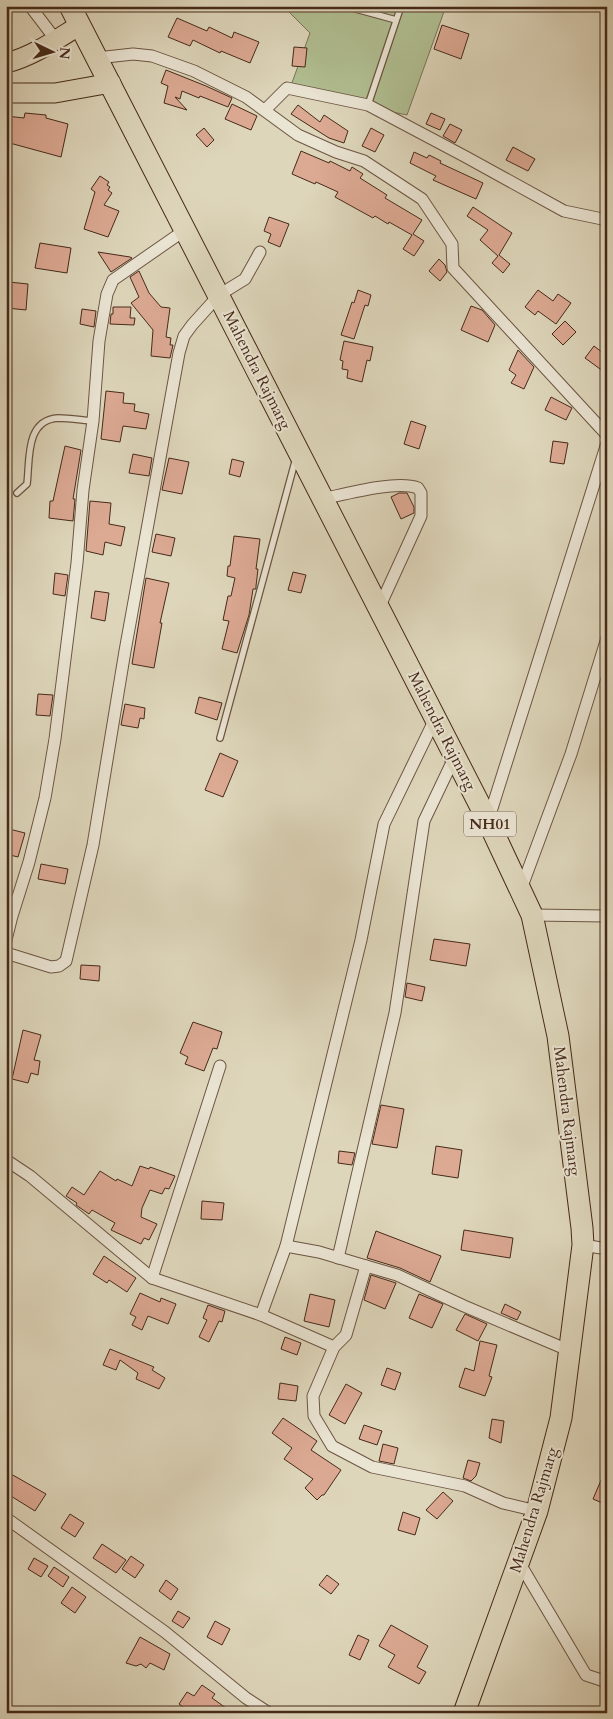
<svg xmlns="http://www.w3.org/2000/svg" width="613" height="1719" font-family="Cardo,serif">
  <style>
    .green { fill: #b0be91; stroke: #7b7455 }
    .building { fill: #dca993; stroke: #462a19 }
    .lines { fill: none; stroke-linecap: round; stroke-linejoin: round }
    .lane-casing { stroke: #6c5542; stroke-width: 8 }
    .street-casing { stroke: #6c5542; stroke-width: 13 }
    .primary-casing { stroke: #462a19; stroke-width: 21 }
    .highway-casing { stroke: #462a19; stroke-width: 23 }
    .lane { stroke: #eae4d3; stroke-width: 5.5 }
    .street { stroke: #eae4d3; stroke-width: 11 }
    .primary { stroke: #ded6bb; stroke-width: 19 }
    .highway { stroke: #ded6bb; stroke-width: 21 }
    .labels { text-anchor: middle; dominant-baseline: central; stroke-width: 4; stroke-linejoin: round; paint-order: stroke }
    .shield { fill: #eae4d3; stroke: #776251; stroke-width: 1 }
    .shield-label { font-size: 15px; font-weight: bold; fill: #462a19 }
    .street-label { font-size: 16px; fill: #462a19; stroke: #eae4d3 }
  </style>
  <rect width="100%" height="100%" fill="#ded6bb"/>
  <filter id="stains"><feTurbulence type="fractalNoise" baseFrequency=".004" numOctaves="4"/><feColorMatrix values="0 0 0 0 .2 0 0 0 0 .09 0 0 0 0 .02 0 0 0 .5 -.17"/></filter>
  <radialGradient id="worn" r=".72"><stop offset=".6" stop-color="#630" stop-opacity="0"/><stop offset="1" stop-color="#630" stop-opacity=".3"/></radialGradient>
  <polygon class="green" points="283,6 446,6 407,115 289,91 310,33"/>
  <g class="building">
    <polygon points="177,18 207,31 209,27 232,38 234,32 259,42 250,63 221,51 220,53 193,40 190,46 168,37"/>
    <polygon points="442,25 469,34 461,59 434,49"/>
    <polygon points="294,47 307,48 305,67 292,66"/>
    <polygon points="166,70 206,86 232,98 228,107 200,96 199,98 182,91 180,99 175,97 187,110 164,103 168,86 161,83"/>
    <polygon points="232,104 257,116 251,130 225,119"/>
    <polygon points="298,105 320,122 324,115 348,131 344,143 329,138 291,114"/>
    <polygon points="25,113 46,115 46,118 68,124 61,157 6,142 6,116 24,118"/>
    <polygon points="431,113 445,119 440,130 426,124"/>
    <polygon points="450,124 462,130 455,143 443,136"/>
    <polygon points="204,128 214,140 207,147 196,135"/>
    <polygon points="371,128 384,135 375,152 362,146"/>
    <polygon points="513,147 535,159 528,171 506,160"/>
    <polygon points="301,151 329,163 330,161 350,171 352,167 363,174 360,178 387,195 385,198 422,220 413,234 424,241 414,256 403,249 412,235 389,222 388,224 375,216 373,218 335,197 338,192 316,182 315,184 292,174"/>
    <polygon points="414,152 427,158 429,155 441,161 440,163 483,183 476,199 433,180 436,176 410,163"/>
    <polygon points="100,176 109,182 107,185 110,187 108,190 112,193 104,205 119,211 108,237 84,229 95,192 91,189"/>
    <polygon points="473,207 512,233 499,255 510,264 503,273 492,263 498,256 480,240 488,230 467,216"/>
    <polygon points="269,217 289,224 280,247 268,242 271,234 264,231"/>
    <polygon points="40,243 71,248 67,273 35,268"/>
    <polygon points="98,252 130,257 132,258 111,272"/>
    <polygon points="439,259 445,265 447,272 440,281 429,271"/>
    <polygon points="139,271 149,293 161,307 170,308 166,337 171,338 170,345 173,345 170,358 151,356 153,330 131,303 139,297 130,277"/>
    <polygon points="9,282 28,284 26,310 7,308"/>
    <polygon points="358,290 371,295 368,306 365,305 354,339 341,335 352,302 354,303"/>
    <polygon points="538,290 553,301 558,294 571,303 556,324 538,311 535,315 525,307"/>
    <polygon points="471,306 482,310 495,325 488,342 461,330"/>
    <polygon points="113,307 131,307 130,318 135,318 134,325 110,324 111,314 113,314"/>
    <polygon points="82,309 96,311 94,327 80,324"/>
    <polygon points="565,321 576,332 563,345 552,334"/>
    <polygon points="344,341 373,347 370,361 367,360 362,382 347,378 348,370 342,369 343,361 340,360"/>
    <polygon points="594,346 607,356 607,374 585,358"/>
    <polygon points="518,350 534,367 524,389 511,383 516,375 509,370"/>
    <polygon points="106,391 124,393 123,403 135,404 134,411 149,414 146,429 123,426 120,442 101,439"/>
    <polygon points="551,397 572,408 566,420 545,410"/>
    <polygon points="411,421 426,426 419,449 404,444"/>
    <polygon points="553,441 568,443 564,464 550,462"/>
    <polygon points="65,446 81,450 73,499 75,499 73,521 49,518 50,501 53,501"/>
    <polygon points="133,454 152,458 149,476 129,473"/>
    <polygon points="169,458 189,462 182,494 162,490"/>
    <polygon points="232,459 244,462 240,477 229,474"/>
    <polygon points="399,493 407,493 414,507 414,513 401,519 391,497"/>
    <polygon points="90,501 111,503 109,524 125,527 121,546 105,542 103,555 86,551"/>
    <polygon points="156,534 175,538 171,556 152,552"/>
    <polygon points="234,536 260,539 256,569 258,569 256,586 256,589 253,589 249,615 237,653 222,649 229,621 223,620 228,596 231,596 235,578 227,576 228,566 230,566"/>
    <polygon points="293,572 306,575 301,593 288,590"/>
    <polygon points="55,573 68,575 65,596 53,594"/>
    <polygon points="146,578 169,583 160,623 162,623 154,668 132,664"/>
    <polygon points="95,591 109,593 105,621 91,618"/>
    <polygon points="38,694 53,695 50,716 36,715"/>
    <polygon points="199,697 222,703 217,720 195,713"/>
    <polygon points="125,704 145,708 144,719 140,718 138,728 121,725"/>
    <polygon points="220,753 238,761 223,797 205,790"/>
    <polygon points="9,829 25,833 18,857 6,854 6,838"/>
    <polygon points="41,864 68,869 65,884 38,879"/>
    <polygon points="434,939 470,944 466,966 430,960"/>
    <polygon points="81,965 100,966 99,981 80,979"/>
    <polygon points="407,983 425,987 422,1001 405,997"/>
    <polygon points="193,1022 222,1032 217,1049 213,1048 204,1071 185,1064 188,1057 180,1053"/>
    <polygon points="23,1030 41,1035 34,1060 40,1061 38,1075 31,1073 28,1083 12,1079"/>
    <polygon points="381,1105 404,1109 397,1148 372,1144"/>
    <polygon points="436,1146 462,1150 458,1178 432,1174"/>
    <polygon points="339,1151 355,1153 352,1165 338,1163"/>
    <polygon points="140,1166 149,1169 150,1167 175,1176 169,1189 165,1188 162,1194 150,1190 142,1208 141,1217 157,1224 149,1240 144,1238 141,1244 111,1230 115,1223 92,1210 89,1214 76,1205 77,1203 66,1196 72,1187 84,1195 100,1171 116,1181 117,1179 132,1186"/>
    <polygon points="202,1201 224,1203 222,1220 201,1219"/>
    <polygon points="464,1230 513,1238 510,1258 461,1250"/>
    <polygon points="376,1231 441,1256 430,1282 400,1268 367,1258"/>
    <polygon points="104,1256 136,1278 127,1292 109,1280 107,1283 93,1274"/>
    <polygon points="371,1275 396,1283 385,1309 364,1300"/>
    <polygon points="140,1293 160,1302 161,1298 176,1304 168,1324 148,1316 142,1330 132,1325 136,1317 130,1314"/>
    <polygon points="310,1294 335,1300 329,1327 304,1321"/>
    <polygon points="419,1294 443,1304 432,1328 409,1318"/>
    <polygon points="505,1304 521,1312 517,1320 501,1313"/>
    <polygon points="208,1305 225,1311 222,1322 219,1321 209,1342 199,1337 207,1320 203,1318"/>
    <polygon points="465,1314 487,1324 478,1341 456,1330"/>
    <polygon points="285,1337 301,1343 297,1355 281,1349"/>
    <polygon points="480,1341 497,1345 489,1376 492,1377 485,1396 459,1387 465,1368 474,1371"/>
    <polygon points="110,1349 154,1367 152,1370 165,1378 159,1389 136,1379 138,1373 120,1360 116,1370 103,1365"/>
    <polygon points="387,1368 401,1373 395,1390 381,1385"/>
    <polygon points="280,1383 298,1386 296,1401 278,1399"/>
    <polygon points="346,1384 362,1393 345,1424 329,1415"/>
    <polygon points="283,1418 317,1441 311,1450 341,1470 324,1495 322,1495 317,1500 305,1488 313,1479 284,1459 292,1448 272,1433"/>
    <polygon points="492,1419 504,1421 501,1443 489,1438"/>
    <polygon points="364,1425 382,1431 377,1445 359,1439"/>
    <polygon points="383,1444 398,1448 394,1464 379,1461"/>
    <polygon points="468,1460 480,1463 476,1476 471,1481 463,1478"/>
    <polygon points="607,1466 607,1505 593,1499"/>
    <polygon points="11,1474 46,1494 35,1511 6,1493 6,1481"/>
    <polygon points="443,1492 453,1501 437,1519 426,1510"/>
    <polygon points="403,1512 420,1518 415,1535 398,1530"/>
    <polygon points="70,1514 84,1523 75,1537 61,1528"/>
    <polygon points="102,1544 126,1560 116,1573 93,1558"/>
    <polygon points="131,1556 144,1565 135,1578 122,1569"/>
    <polygon points="34,1558 48,1566 41,1577 28,1569"/>
    <polygon points="54,1567 69,1577 63,1587 48,1576"/>
    <polygon points="327,1575 339,1584 331,1594 319,1585"/>
    <polygon points="166,1580 178,1589 171,1600 159,1591"/>
    <polygon points="72,1587 86,1597 75,1613 61,1603"/>
    <polygon points="178,1611 190,1618 183,1628 172,1621"/>
    <polygon points="215,1621 230,1629 222,1645 207,1637"/>
    <polygon points="391,1625 428,1646 417,1667 426,1672 419,1684 388,1667 395,1655 379,1646"/>
    <polygon points="358,1635 369,1640 360,1660 349,1655"/>
    <polygon points="140,1637 170,1654 164,1670 150,1663 146,1668 141,1664 136,1666 126,1663"/>
    <polygon points="202,1685 215,1694 212,1698 233,1713 191,1713 179,1704 187,1692 194,1696"/>
  </g>
  <g class="lines">
    <defs>
      <g id="lane">
        <polyline points="345,6 396,20"/>
        <polyline points="368,105 401,6"/>
        <path d="M17,493L27,484C30,460 25,420 58,418C69,418 81,420 93,421"/>
        <polyline points="220,738 296,458"/>
      </g>
      <g id="street">
        <polyline points="30,6 56,40"/>
        <polyline points="97,58 133,54 152,56 194,71 246,97 298,135 336,152 364,161 422,199 452,244 453,268 607,435"/>
        <polyline points="265,110 287,88 368,105 466,157 564,211 607,220"/>
        <path d="M322,499C346,494 396,480 418,488L421,493V516L379,608"/>
        <polyline points="488,821 607,443"/>
        <polyline points="521,889 571,754 607,638"/>
        <polyline points="532,915 607,916"/>
        <polyline points="6,940 12,916 29,862 45,798 55,739 77,563 83,490 93,421 99,341 107,294 113,280 185,230"/>
        <polyline points="6,953 51,967 59,966 66,961 93,845 125,651 179,353 184,336 192,325 219,295 245,279 260,252"/>
        <polyline points="6,1160 30,1176 152,1278 261,1315 334,1347"/>
        <polyline points="583,1245 607,1249"/>
        <polyline points="286,1246 361,940 384,824 435,719"/>
        <polyline points="338,1258 395,1013 424,821 455,756"/>
        <polyline points="152,1278 220,1066"/>
        <polyline points="261,1315 286,1246 319,1252 366,1266"/>
        <polyline points="537,1511 503,1503 465,1486 372,1467 332,1446 314,1416 313,1396 334,1347 346,1335 366,1266 397,1275 464,1306 568,1350"/>
        <polyline points="6,1518 165,1632 246,1698 269,1713"/>
        <polyline points="519,1562 586,1675 607,1682"/>
      </g>
      <g id="primary">
        <path d="M6,63C32,57 57,39 80,25"/>
        <polyline points="6,93 55,93 111,83"/>
      </g>
      <polyline id="highway" points="70,6 488,821 532,915 558,1036 582,1228 583,1245 561,1418 537,1511 464,1713"/>
    </defs>
    <use href="#lane" class="lane-casing"/>
    <use href="#street" class="street-casing"/>
    <use href="#primary" class="primary-casing"/>
    <use href="#highway" class="highway-casing"/>
    <use href="#lane" class="lane"/>
    <use href="#street" class="street"/>
    <use href="#primary" class="primary"/>
    <use href="#highway" class="highway"/>
  </g>
  <g class="labels">
    <rect class="shield" x="464" y="811.5" width="52" height="25" rx="4"/>
    <g class="shield-label">
      <text x="490" y="824">NH01</text>
    </g>
    <g class="street-label">
      <text transform="translate(257 370) rotate(63)">Mahendra Rajmarg</text>
      <text transform="translate(442 731) rotate(63)">Mahendra Rajmarg</text>
      <text transform="translate(567 1111) rotate(83)">Mahendra Rajmarg</text>
      <text transform="translate(534 1510) rotate(-73)">Mahendra Rajmarg</text>
    </g>
  </g>
  <rect width="613" height="1719" fill="none" stroke="#ded6bb" stroke-width="25"/>
  <rect x="8" y="8" width="598" height="1704" fill="none" stroke="#462a19" stroke-width="2.5"/>
  <rect x="12" y="12" width="588" height="1694" fill="none" stroke="#462a19"/>
  <g transform="translate(52 52) rotate(95)" stroke="#eae4d3" stroke-width="4" paint-order="stroke">
  <path d="M0-4L9 19L0 12L-9 19Z" fill="#462a19"/>
  <text y="-8" font-size="14" font-weight="bold" text-anchor="middle" fill="#462a19">N</text>
  </g>
  <rect width="100%" height="100%" filter="url(#stains)"/>
  <rect width="100%" height="100%" fill="url(#worn)"/>
</svg>
